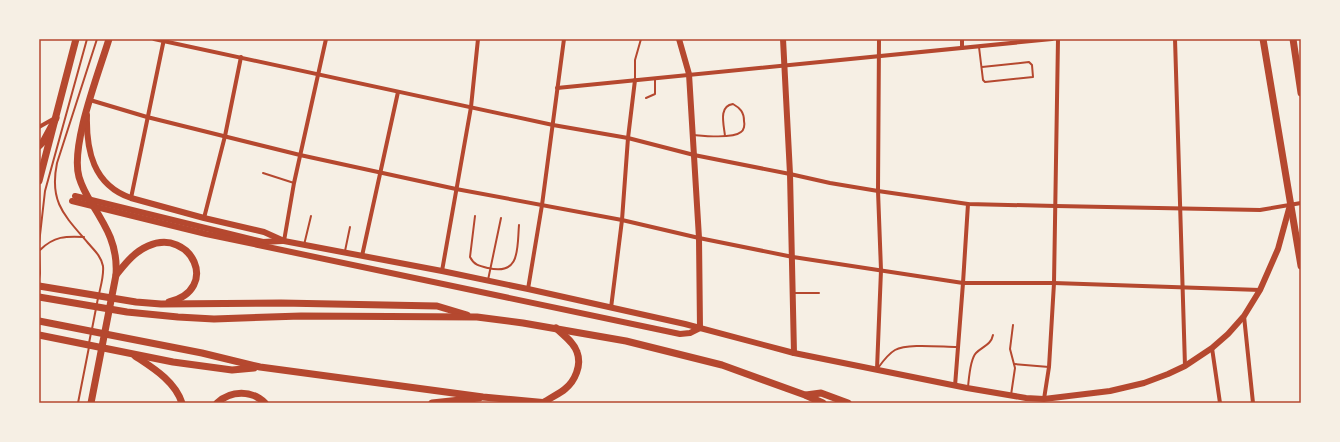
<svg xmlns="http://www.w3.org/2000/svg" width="1340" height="442" font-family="'Zilla Slab',serif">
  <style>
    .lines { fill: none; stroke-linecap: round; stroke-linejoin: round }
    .service { stroke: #b5482f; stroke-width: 2 }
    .minor { stroke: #b5482f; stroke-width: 4 }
    .secondary { stroke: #b5482f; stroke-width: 6 }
    .primary { stroke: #b5482f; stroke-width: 7 }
    .trunk { stroke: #b5482f; stroke-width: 7 }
    .neatline { fill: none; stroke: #b5482f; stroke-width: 1.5 }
  </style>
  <rect width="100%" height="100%" fill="#f6efe4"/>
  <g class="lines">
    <g class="service">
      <path d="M97,39L57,163C49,202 64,215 88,243C94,250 101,256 103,266C104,275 101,285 99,294"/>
      <polyline points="718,39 721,39"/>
      <polyline points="979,47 983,80 985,82 1033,77 1032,65 1029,62 982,67"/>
      <polyline points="635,79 635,60 641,39"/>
      <polyline points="646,98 655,94 655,79"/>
      <path d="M694,135C705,136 733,139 741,132C744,130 745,125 744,121C744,112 740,108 733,104C718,106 724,125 725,136"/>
      <polyline points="263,173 294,183"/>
      <path d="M475,216L470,257C474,265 479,266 488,268C521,276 517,248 519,225"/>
      <polyline points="304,245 311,216"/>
      <path d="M40,250C54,236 66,236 84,237"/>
      <polyline points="345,251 350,227"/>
      <polyline points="39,279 40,273 39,244 45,191 87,39"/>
      <polyline points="488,280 501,218"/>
      <polyline points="795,293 819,293"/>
      <polyline points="92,329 98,298"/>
      <polyline points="89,343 91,333"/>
      <polyline points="1014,364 1049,367"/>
      <path d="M878,368C883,361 888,354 895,350C907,343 942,347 957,347"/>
      <path d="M968,387C969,378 970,359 976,353C983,346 991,345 993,335"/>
      <polyline points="1011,395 1015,368 1010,349 1013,325"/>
      <polyline points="78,403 89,347"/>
    </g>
    <g class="minor">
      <polyline points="154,39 553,125 628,138 694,155 790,174 830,183 878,191 968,204 1056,206 1260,210 1301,203"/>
      <polyline points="962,39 962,48"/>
      <polyline points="1175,39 1185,366"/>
      <polyline points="557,88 1052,39"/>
      <polyline points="90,100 147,117 300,155 456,189 622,220 699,238 793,257 963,283 1054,283 1260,290"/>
      <polyline points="39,127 55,118"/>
      <polyline points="131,198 164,39"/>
      <polyline points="204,218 225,136 241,57"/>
      <polyline points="284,241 294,183 326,39"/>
      <polyline points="362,256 398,92"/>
      <polyline points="442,271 471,107 478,39"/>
      <polyline points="528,289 542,205 564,39"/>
      <polyline points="611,308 622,220 628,138 635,80"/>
      <polyline points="1244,316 1253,403"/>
      <polyline points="1212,348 1220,403"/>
      <polyline points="877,369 881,270 878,191 879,39"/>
      <polyline points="955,386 963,283 968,204"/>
      <polyline points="1044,399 1049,367 1054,283 1058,39"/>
    </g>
    <g class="secondary">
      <polyline points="783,39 790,174 794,353"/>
      <path d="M87,115C86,150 93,185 131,198L204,218L264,232L284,241L442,271L528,289L685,324L794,353L967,388L1026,398L1044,399L1110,391L1144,383L1168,374L1185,366L1212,348L1228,334L1244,316L1260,290L1278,249L1290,205"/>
      <polyline points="75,196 263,242 282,241"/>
      <polyline points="72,201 206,234 680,334 690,333 700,328 699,238 689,74 679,39"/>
    </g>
    <g class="primary">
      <path d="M109,39C99,72 70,146 79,177C82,187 87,196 92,204C107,228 118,246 116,275"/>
      <polyline points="1263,39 1301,266"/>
      <polyline points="1293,39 1301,93"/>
      <polyline points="39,181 76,39"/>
      <polyline points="432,403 479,398"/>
    </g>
    <g class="trunk">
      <polyline points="39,146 43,142 56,118"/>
      <polyline points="39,286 136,302 161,304 281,303 437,306 467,315"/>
      <polyline points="39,297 127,312 178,317 214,319 301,316 477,317 523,323 626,341 722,365 805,395 823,403"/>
      <polyline points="39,321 202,353 260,367 483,397 548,403"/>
      <polyline points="39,335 173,362 232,370 254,368"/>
      <path d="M135,356C153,368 175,381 182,403"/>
      <polyline points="806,395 821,393 848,403"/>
      <path d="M91,403L116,275C125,264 134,252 148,246C191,227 221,289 169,302"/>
      <path d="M217,403C231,390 252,390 265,403"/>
      <path d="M543,403C550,398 559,394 565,389C575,381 582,365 577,352C574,342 563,335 556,328"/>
    </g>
  </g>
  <rect width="1340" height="442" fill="none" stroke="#f6efe4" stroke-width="80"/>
  <rect x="40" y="40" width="1260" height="362" class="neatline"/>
</svg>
